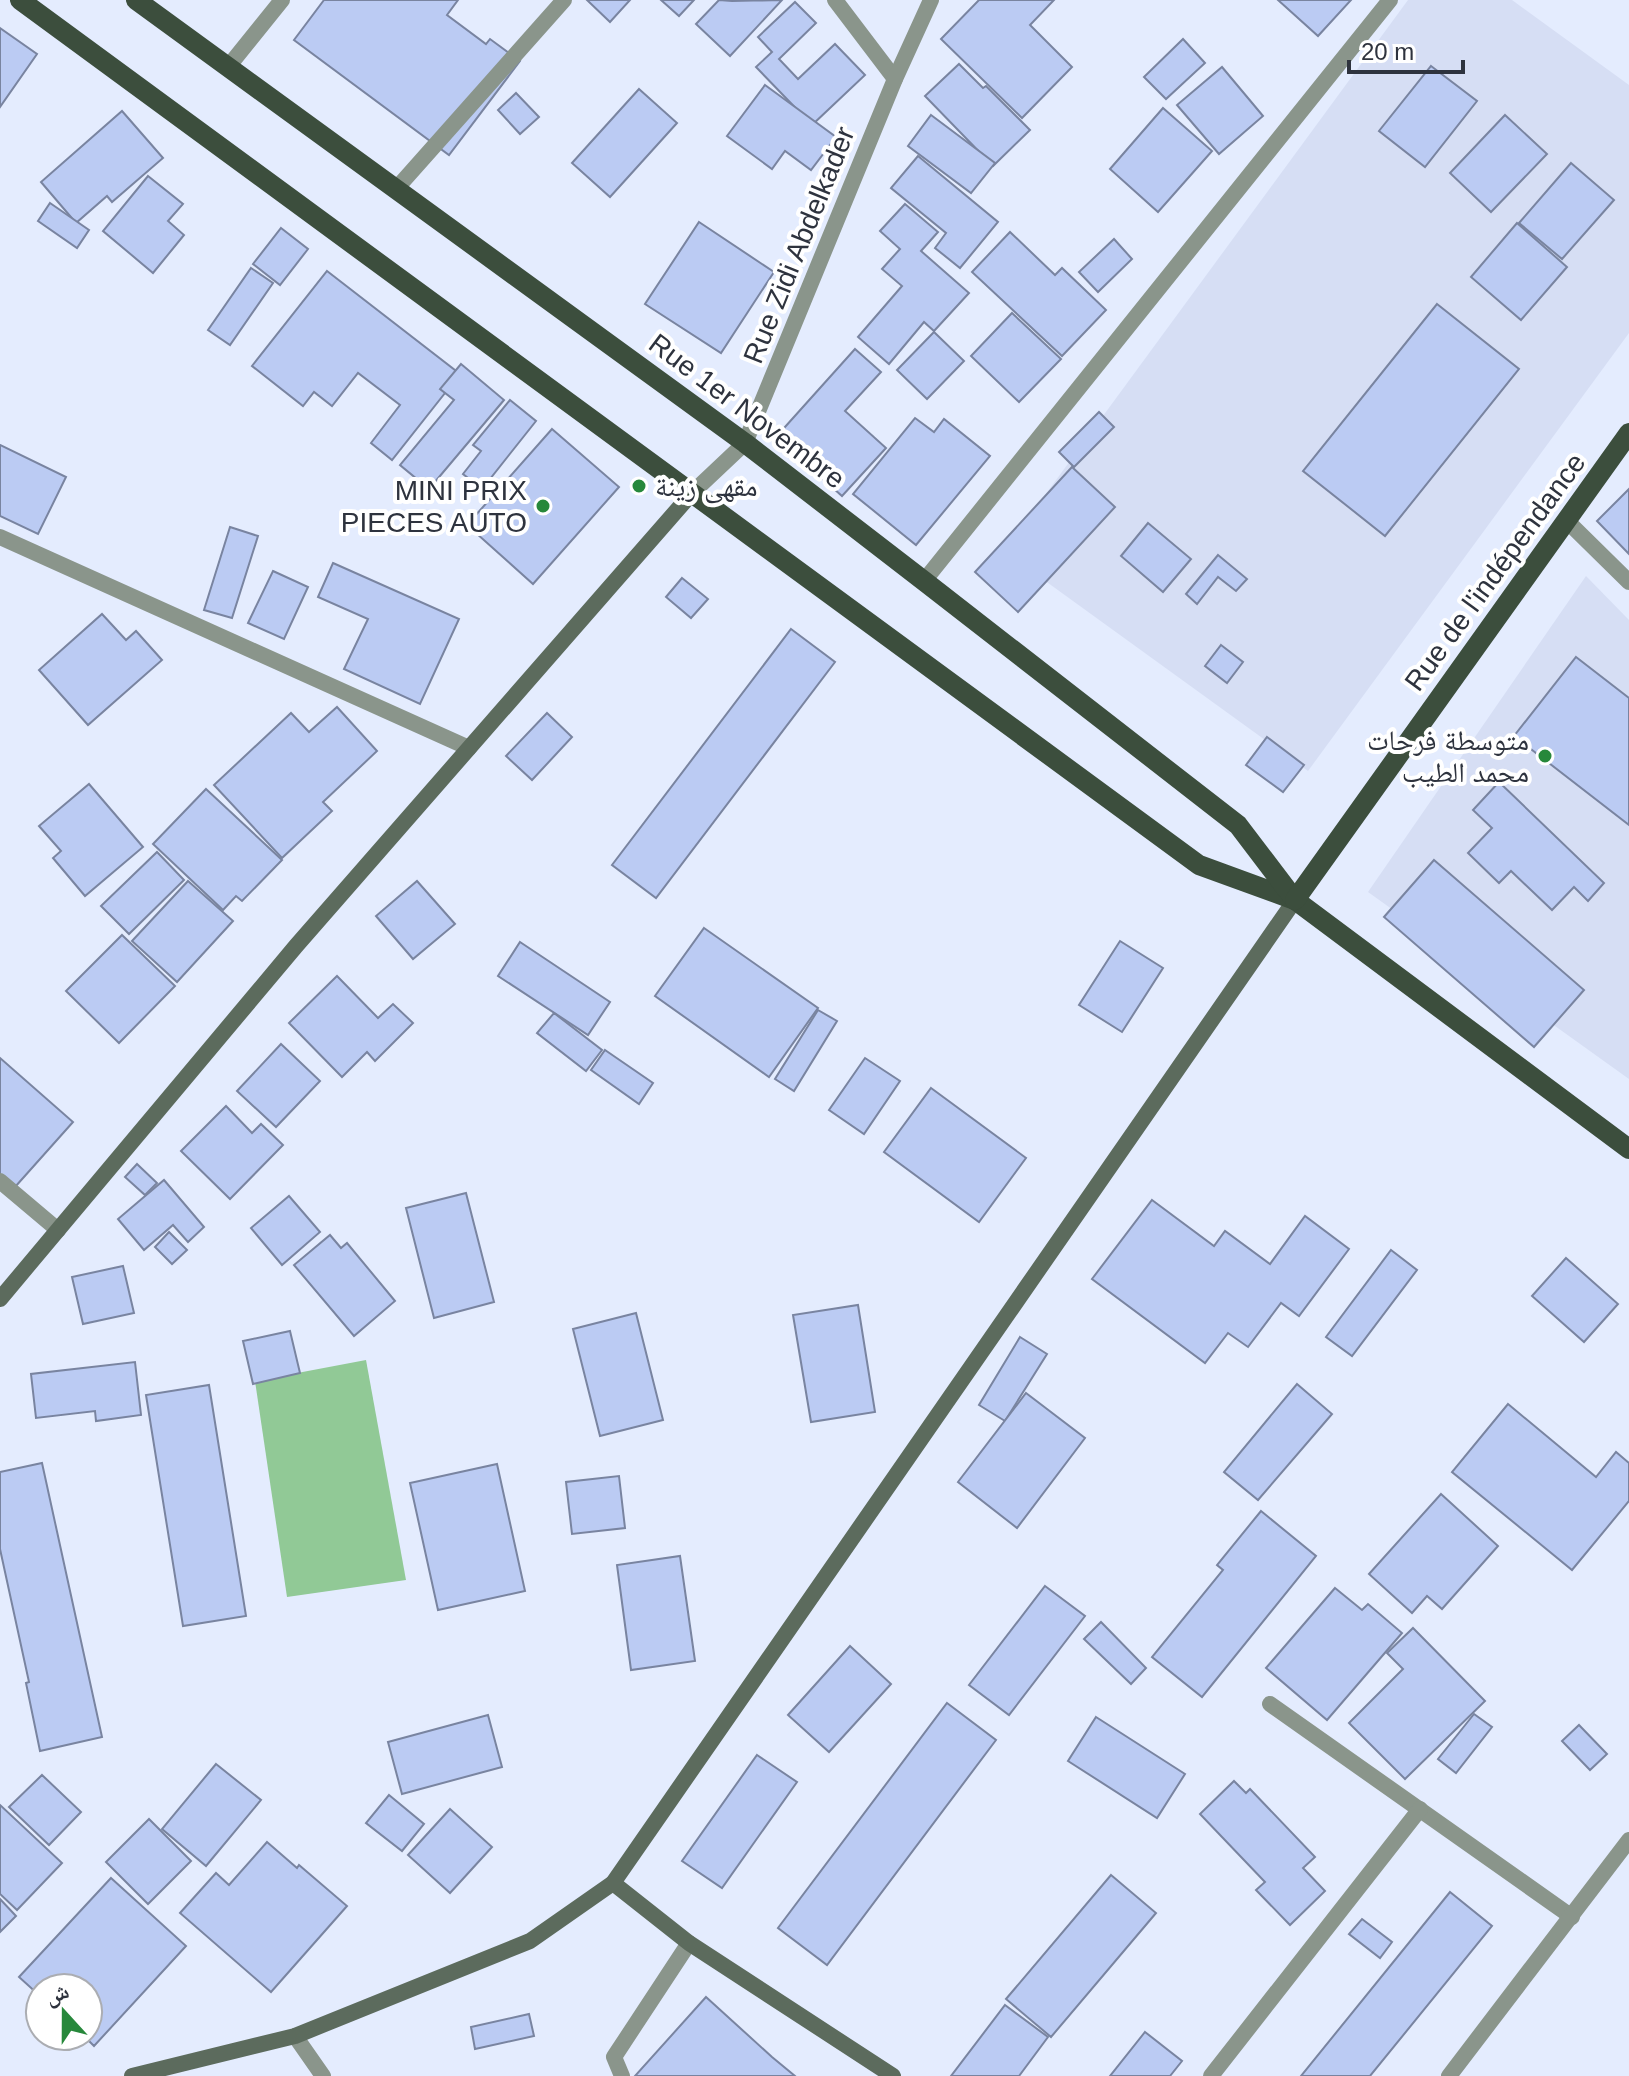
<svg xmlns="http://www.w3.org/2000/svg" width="1629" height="2076" font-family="Arial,'Noto Naskh Arabic',sans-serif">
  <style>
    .built { fill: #d6def4 }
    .green { fill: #91c996 }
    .building { fill: #bbcbf3; stroke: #7984a0; stroke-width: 2 }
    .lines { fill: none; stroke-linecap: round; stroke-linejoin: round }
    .street { stroke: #8a958b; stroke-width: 16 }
    .secondary { stroke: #5c6b5d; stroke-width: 16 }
    .primary { stroke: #3c4e3d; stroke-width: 20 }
    .poi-dot { fill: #27883b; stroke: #fff; stroke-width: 3 }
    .labels { text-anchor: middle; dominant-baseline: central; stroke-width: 8; stroke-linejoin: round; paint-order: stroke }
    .street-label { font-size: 28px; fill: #2e333e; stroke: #fff }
    .poi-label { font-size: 28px; fill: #2e333e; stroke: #fff; text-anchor: end }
  </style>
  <rect width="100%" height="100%" fill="#e4ecfe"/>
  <g class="built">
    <polygon points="1408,0 1512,0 1629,85 1629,333 1308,771 1004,551"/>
    <polygon points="1586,576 1629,620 1629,1079 1368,892"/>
  </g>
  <polygon class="green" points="366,1360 406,1580 287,1597 255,1381"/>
  <g class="building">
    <polygon points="324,0 458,0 447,15 486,44 490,39 520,61 449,155 294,40"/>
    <polygon points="587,0 630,0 610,22"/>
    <polygon points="661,0 694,0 679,16"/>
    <polygon points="719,0 732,1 782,0 730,56 696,24"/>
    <polygon points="979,0 1054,0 1030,25 1072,67 1022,118 941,39"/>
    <polygon points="1278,0 1351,0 1318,36"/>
    <polygon points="795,2 816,23 779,59 798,79 835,44 865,75 812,125 756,67 772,52 758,37"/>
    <polygon points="0,28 37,54 0,107"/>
    <polygon points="1183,39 1205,63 1166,99 1144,77"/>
    <polygon points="959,64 983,88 986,86 1030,130 993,166 925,96"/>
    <polygon points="1431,66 1477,101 1425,167 1379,131"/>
    <polygon points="1222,67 1263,116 1219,154 1177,105"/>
    <polygon points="765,85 836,137 811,170 785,151 772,169 727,136"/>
    <polygon points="639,89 677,123 610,197 572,163"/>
    <polygon points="516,93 539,117 520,134 498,110"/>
    <polygon points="1163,108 1212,151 1158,212 1110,169"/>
    <polygon points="122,111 163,158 112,202 107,196 76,223 41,182"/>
    <polygon points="931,115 995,163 971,193 908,146"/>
    <polygon points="1505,115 1547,154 1491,212 1450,173"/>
    <polygon points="918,156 998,222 960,268 935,248 946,233 891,188"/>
    <polygon points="1571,163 1614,200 1562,259 1519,223"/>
    <polygon points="148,176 183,204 168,221 184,235 153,273 103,231"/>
    <polygon points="50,203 89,230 77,248 38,221"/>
    <polygon points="905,204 938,232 921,251 969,293 934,331 924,322 889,364 858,337 902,286 882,269 900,249 880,231"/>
    <polygon points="699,222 774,272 721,353 645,304"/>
    <polygon points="1517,223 1567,267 1521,320 1471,277"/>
    <polygon points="281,228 308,249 280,285 253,264"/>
    <polygon points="1010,232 1055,275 1062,268 1106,310 1062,356 972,272"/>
    <polygon points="1114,239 1132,259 1098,292 1079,272"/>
    <polygon points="251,268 273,283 230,345 208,330"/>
    <polygon points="327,271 460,374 392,460 371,443 400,405 358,373 332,406 314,392 303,406 252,366"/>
    <polygon points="1437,304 1519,369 1385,536 1303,471"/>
    <polygon points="1012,313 1061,359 1019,402 971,356"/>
    <polygon points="934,332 964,361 927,399 897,370"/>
    <polygon points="855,349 881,372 845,411 886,448 842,496 776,437"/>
    <polygon points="461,364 504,400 429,489 400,465 454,400 440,389"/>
    <polygon points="510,400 536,421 482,489 463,474 481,451 473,445"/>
    <polygon points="1099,412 1114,427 1074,467 1059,452"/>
    <polygon points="915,418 934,432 944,419 990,456 916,545 853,494"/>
    <polygon points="552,429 619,487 533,584 467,525"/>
    <polygon points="0,445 66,477 38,534 0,516"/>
    <polygon points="1072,467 1115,507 1018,612 975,572"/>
    <polygon points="1629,489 1629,554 1597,521"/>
    <polygon points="1148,523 1191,559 1163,592 1121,556"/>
    <polygon points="230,527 258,536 232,618 204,610"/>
    <polygon points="1218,555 1247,579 1236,591 1218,577 1197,604 1186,594"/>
    <polygon points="333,563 459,619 420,704 344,669 368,619 318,597"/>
    <polygon points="273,571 308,587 284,639 248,623"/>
    <polygon points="682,578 708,599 691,618 666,597"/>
    <polygon points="102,614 126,640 136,631 162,660 88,725 39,670"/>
    <polygon points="791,629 835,662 656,898 612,865"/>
    <polygon points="1221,645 1243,662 1227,683 1205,666"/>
    <polygon points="1576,657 1629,698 1629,825 1514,736"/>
    <polygon points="337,707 377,751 323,802 332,811 282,858 214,785 291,713 309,732"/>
    <polygon points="547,713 572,737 532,780 506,756"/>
    <polygon points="1267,737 1304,765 1283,792 1246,765"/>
    <polygon points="1499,782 1604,883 1588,901 1574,887 1552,910 1511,871 1499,883 1468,853 1492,828 1473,810"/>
    <polygon points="89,784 143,847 85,896 53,858 61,851 39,826"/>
    <polygon points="206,789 282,860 242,901 236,896 223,910 153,844"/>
    <polygon points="157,852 184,880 129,934 101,906"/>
    <polygon points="1434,860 1584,990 1534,1047 1384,917"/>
    <polygon points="188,881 233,921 177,982 132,941"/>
    <polygon points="417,881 455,924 413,959 376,916"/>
    <polygon points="704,928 818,1008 769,1077 655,996"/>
    <polygon points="122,935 175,986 119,1043 66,991"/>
    <polygon points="1120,941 1163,968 1122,1032 1079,1005"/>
    <polygon points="520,942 610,1002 588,1035 498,976"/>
    <polygon points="337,976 378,1018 393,1004 413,1023 375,1061 367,1052 342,1077 289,1023"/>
    <polygon points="818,1010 837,1021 794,1091 775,1079"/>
    <polygon points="554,1013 602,1050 586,1071 537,1033"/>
    <polygon points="281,1044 320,1081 276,1127 237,1091"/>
    <polygon points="605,1050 653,1083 639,1104 591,1070"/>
    <polygon points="0,1058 73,1122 15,1187 0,1174"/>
    <polygon points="865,1058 900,1081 864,1134 829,1110"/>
    <polygon points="931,1088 1026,1158 979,1222 884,1152"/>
    <polygon points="226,1106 252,1133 261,1124 283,1145 230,1199 181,1151"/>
    <polygon points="137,1164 157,1183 145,1195 125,1177"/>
    <polygon points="164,1180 204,1227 188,1242 173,1225 144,1250 118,1219"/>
    <polygon points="466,1193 494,1302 434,1318 406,1208"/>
    <polygon points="289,1196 320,1232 282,1265 251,1228"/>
    <polygon points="1152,1200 1214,1246 1225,1231 1270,1264 1305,1216 1349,1249 1299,1316 1281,1303 1248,1347 1228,1333 1205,1363 1092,1279"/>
    <polygon points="169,1232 187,1250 172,1264 155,1247"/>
    <polygon points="330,1235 341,1248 347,1243 395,1301 354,1336 294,1265"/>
    <polygon points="1391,1250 1417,1270 1352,1356 1326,1337"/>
    <polygon points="1566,1258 1618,1304 1584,1342 1532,1296"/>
    <polygon points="123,1266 134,1313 83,1324 72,1277"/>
    <polygon points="858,1305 875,1412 811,1422 793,1315"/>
    <polygon points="636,1313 663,1420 600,1436 573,1329"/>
    <polygon points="290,1331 300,1373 253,1384 243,1341"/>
    <polygon points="1020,1337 1047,1354 1005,1421 979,1405"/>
    <polygon points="135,1362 141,1415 96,1421 95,1411 36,1418 31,1374"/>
    <polygon points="1297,1384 1332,1414 1258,1500 1224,1472"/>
    <polygon points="209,1385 246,1616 183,1626 146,1395"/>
    <polygon points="1026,1393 1085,1438 1017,1528 958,1482"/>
    <polygon points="1508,1404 1596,1477 1616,1452 1629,1463 1629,1501 1572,1570 1452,1472"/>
    <polygon points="42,1463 102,1737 40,1751 26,1683 29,1682 0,1549 0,1472"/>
    <polygon points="497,1464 525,1591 438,1610 410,1483"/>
    <polygon points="619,1476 625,1528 572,1534 566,1482"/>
    <polygon points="1441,1494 1498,1546 1442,1609 1427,1596 1412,1613 1369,1574"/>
    <polygon points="1261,1511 1316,1556 1202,1697 1152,1657 1223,1570 1217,1565"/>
    <polygon points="680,1556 695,1661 631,1670 617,1565"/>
    <polygon points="1045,1586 1085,1616 1009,1715 969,1685"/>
    <polygon points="1335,1588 1362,1610 1368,1604 1402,1633 1327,1720 1266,1668"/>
    <polygon points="1101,1622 1146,1668 1131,1684 1084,1639"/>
    <polygon points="1413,1628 1485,1701 1405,1779 1349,1723 1403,1669 1387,1653"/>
    <polygon points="850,1646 891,1684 829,1752 788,1715"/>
    <polygon points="947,1703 996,1740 827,1965 778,1928"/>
    <polygon points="1474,1714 1492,1727 1456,1773 1438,1759"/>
    <polygon points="488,1715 502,1767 402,1794 388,1742"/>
    <polygon points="1096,1717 1185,1774 1157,1818 1068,1761"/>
    <polygon points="1579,1725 1607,1754 1590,1770 1562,1741"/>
    <polygon points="757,1755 797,1782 722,1888 682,1861"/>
    <polygon points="216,1764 261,1800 206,1866 162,1829"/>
    <polygon points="42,1775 81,1812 49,1845 9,1807"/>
    <polygon points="1234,1781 1246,1793 1250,1789 1315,1857 1303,1868 1325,1891 1290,1925 1256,1890 1265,1882 1200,1814"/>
    <polygon points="389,1795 424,1824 402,1851 366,1823"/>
    <polygon points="0,1805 62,1863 17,1910 0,1894"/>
    <polygon points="450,1809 492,1847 450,1893 408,1855"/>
    <polygon points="149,1819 191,1861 148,1904 106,1862"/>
    <polygon points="267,1842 297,1868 299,1865 347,1906 271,1992 180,1913 216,1873 229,1885"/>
    <polygon points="1111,1875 1156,1913 1051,2037 1006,1999"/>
    <polygon points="111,1878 186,1946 94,2046 84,2036 88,2036 88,1988 40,1988 40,1996 19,1977"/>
    <polygon points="1450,1892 1492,1926 1370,2076 1301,2076"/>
    <polygon points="0,1899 16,1916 0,1932"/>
    <polygon points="1362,1919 1392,1942 1380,1958 1349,1934"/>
    <polygon points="706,1997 772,2057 795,2076 635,2076"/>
    <polygon points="1005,2005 1048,2037 1019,2076 951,2076"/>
    <polygon points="529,2014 534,2036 475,2049 471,2027"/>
    <polygon points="1145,2032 1182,2061 1170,2076 1110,2076"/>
  </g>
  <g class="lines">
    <g class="street">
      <polyline points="835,0 895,79"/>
      <polyline points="228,67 282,0"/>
      <polyline points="396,189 564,0"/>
      <polyline points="692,493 745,443 895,79 931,0"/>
      <polyline points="1567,521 1629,582"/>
      <polyline points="0,537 469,748"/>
      <polyline points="924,581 1390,0"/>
      <polyline points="0,1181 58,1230"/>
      <polyline points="1270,1704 1572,1917"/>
      <polyline points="295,2036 323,2076"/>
      <polyline points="622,2076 614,2057 689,1943"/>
      <polyline points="1211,2076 1420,1809"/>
      <polyline points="1449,2076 1629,1840"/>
    </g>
    <g class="secondary">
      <polyline points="0,1299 296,946 692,493"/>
      <polyline points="613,1883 689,1943 893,2076"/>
      <polyline points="132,2076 295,2036 530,1941 613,1883 1295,900"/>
    </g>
    <g class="primary">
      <polyline points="20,0 1199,865 1295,900 1629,1149"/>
      <polyline points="136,0 745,443 924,581 1238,825 1295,900"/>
      <polyline points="1295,900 1629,433"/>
    </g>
  </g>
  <g class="poi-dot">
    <circle cx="639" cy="486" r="8"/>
    <circle cx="543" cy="506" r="8"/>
    <circle cx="1545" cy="756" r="8"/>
  </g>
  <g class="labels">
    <g class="street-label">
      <text transform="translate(799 245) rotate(-68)">Rue Zidi Abdelkader</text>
      <text transform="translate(747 411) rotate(37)">Rue 1er Novembre</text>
      <text transform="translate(1495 572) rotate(-54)">Rue de l'indépendance</text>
    </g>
    <g class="poi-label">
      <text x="655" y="486" text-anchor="start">مقهى زينة</text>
      <text x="527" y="490">MINI PRIX<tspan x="527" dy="32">PIECES AUTO</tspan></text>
      <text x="1529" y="740">متوسطة فرحات<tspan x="1529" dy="32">محمد الطيب</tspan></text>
    </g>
  </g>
  <g transform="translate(64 2012) rotate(339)"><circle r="38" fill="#ffffff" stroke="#abadb2" stroke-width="2"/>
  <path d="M0-6L14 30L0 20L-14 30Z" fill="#27883b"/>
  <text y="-12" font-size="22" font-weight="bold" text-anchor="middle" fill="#2e333e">ش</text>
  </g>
  <path d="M1349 60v12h114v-12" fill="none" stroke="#2e333e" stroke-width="4"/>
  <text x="1361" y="60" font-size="24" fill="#2e333e" stroke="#ffffff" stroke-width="6" paint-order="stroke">20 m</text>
</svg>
